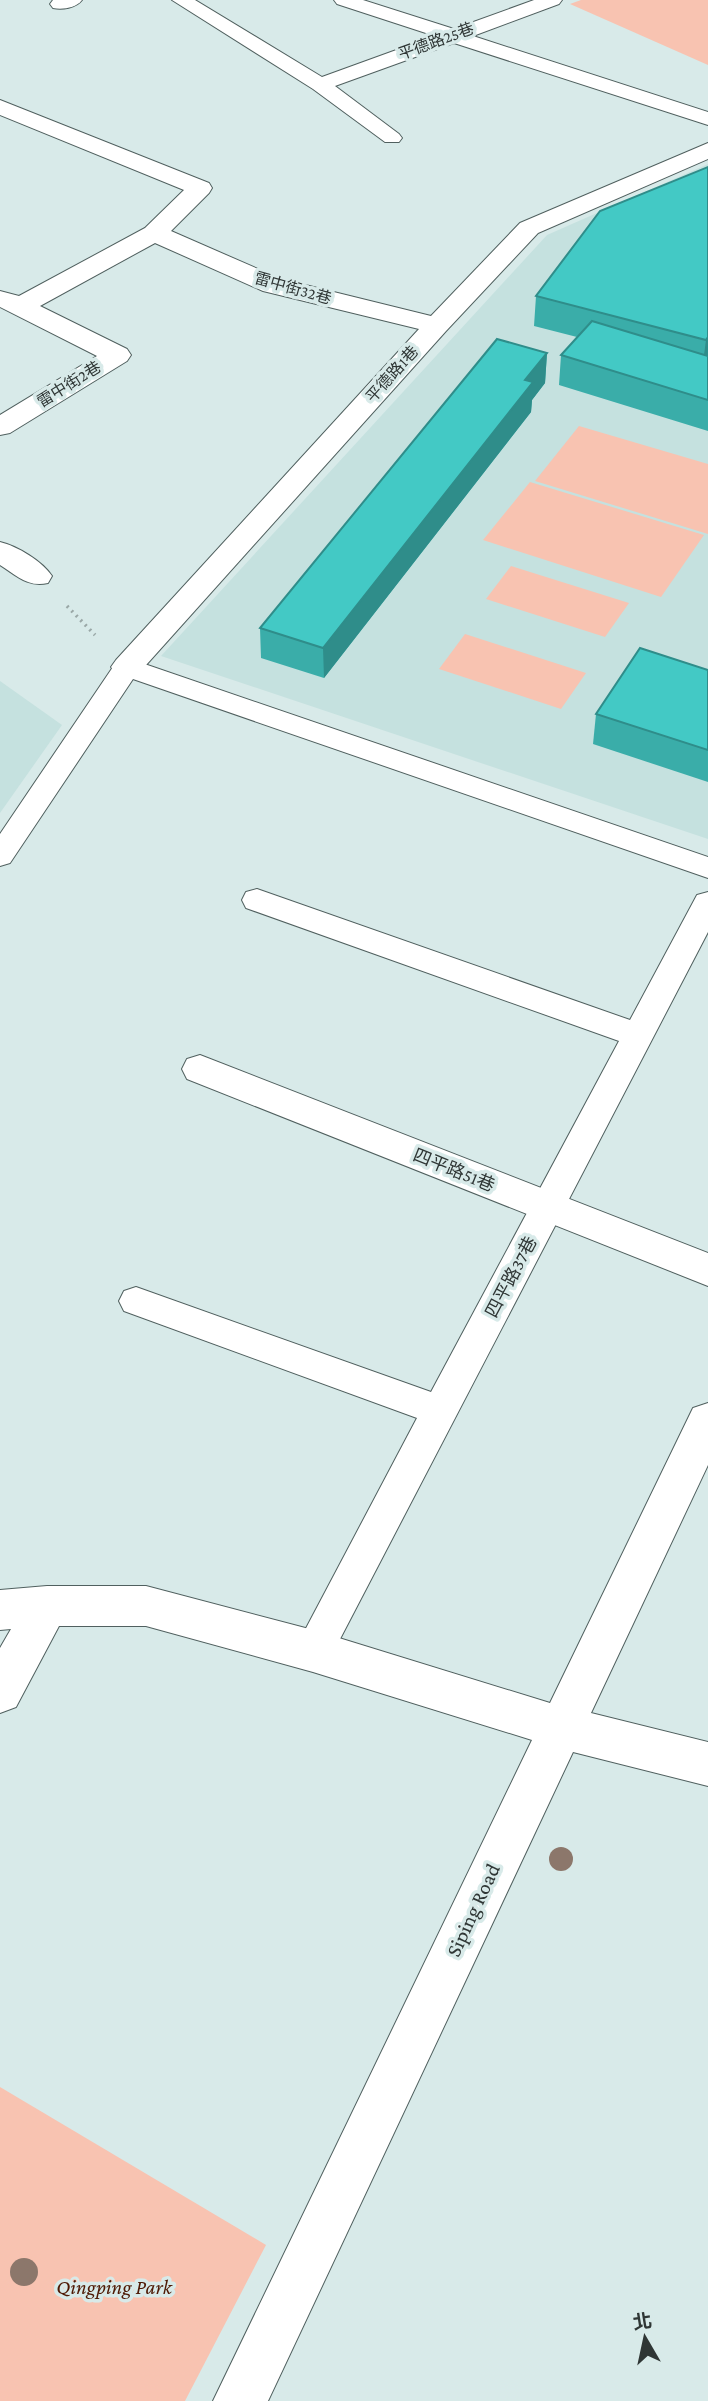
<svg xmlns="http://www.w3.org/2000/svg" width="708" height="2401" font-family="'Crimson Pro','Noto Sans TC',serif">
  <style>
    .built { fill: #c5e1df }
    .green { fill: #f8c3b1 }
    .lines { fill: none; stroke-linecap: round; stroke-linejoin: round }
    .service-casing { stroke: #50605f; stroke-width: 2 }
    .minor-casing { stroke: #50605f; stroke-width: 2 }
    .path { stroke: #9aa8a7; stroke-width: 3.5; stroke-dasharray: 2 4.5; stroke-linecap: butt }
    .service { fill: #fff; fill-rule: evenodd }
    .minor { fill: #fff; fill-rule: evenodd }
    .tree { fill: #8c776b }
    .wall { fill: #3aada9 }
    .shaded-wall { fill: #2f8d8a }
    .building { fill: #43c9c5; stroke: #2f8d8a; stroke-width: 2 }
    .labels { text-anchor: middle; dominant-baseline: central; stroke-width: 7; stroke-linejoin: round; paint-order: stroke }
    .far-street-label { font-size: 16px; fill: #2f3635; stroke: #d8eae9 }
    .street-label { font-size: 18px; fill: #2f3635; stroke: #d8eae9 }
    .near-street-label { font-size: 21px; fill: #2f3635; stroke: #d8eae9 }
    .near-park-label { font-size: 21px; font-style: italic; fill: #4e1904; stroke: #d8eae9 }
  </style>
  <rect width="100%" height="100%" fill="#d8eae9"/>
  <g class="built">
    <polygon points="708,164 708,839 161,656 547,235"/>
    <polygon points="0,681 62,725 0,813"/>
  </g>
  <g class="green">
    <polygon points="581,0 708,0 708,65 570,4"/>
    <polygon points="579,426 708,464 708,534 535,481"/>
    <polygon points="530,482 704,535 661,597 483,540"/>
    <polygon points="511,566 629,603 605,637 486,599"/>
    <polygon points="465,634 586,673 561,709 439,669"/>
    <polygon points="0,2087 266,2245 185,2401 0,2401"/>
  </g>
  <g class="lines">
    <defs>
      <g id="service">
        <path d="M53,0H82C76,8 62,10 53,8L50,4Z"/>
        <polygon points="172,0 195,0 322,77 435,36 337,4 334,0 363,0 454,29 534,0 562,0 559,4 473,36 708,112 708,125 454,43 335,86 399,134 402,138 399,142 385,142 313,89"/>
        <polygon points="127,658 708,857 708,878 133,679 10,863 0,866 0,834 117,661"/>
        <polygon points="257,889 630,1020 697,895 708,892 708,932 327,1664 313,1669 299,1664 294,1651 417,1418 124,1311 119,1301 124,1291 136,1287 431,1392 619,1041 246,908 242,900 246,892"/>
      </g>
      <g id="minor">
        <polygon points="0,100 209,183 212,188 209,193 171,231 281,279 431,316 520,223 708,143 708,159 538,233 446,331 138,674 127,677 116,674 111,667 116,660 419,329 263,291 155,243 40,306 127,349 131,355 127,361 10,433 0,435 0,415 97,356 0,307 0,291 19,296 145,228 184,190 0,115"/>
        <path d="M0,542C17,546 42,561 52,576L48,583C28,588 16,575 0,565Z"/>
        <polygon points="200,1055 708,1253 708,1286 187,1079 182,1069 187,1059"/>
        <polygon points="708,1403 708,1465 591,1713 708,1742 708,1786 573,1752 268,2401 213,2401 532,1740 313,1672 146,1626 59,1626 16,1707 0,1713 0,1648 11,1629 0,1630 0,1590 47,1586 146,1586 313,1630 550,1703 693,1408"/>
      </g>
    </defs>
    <use href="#service" class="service-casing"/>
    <use href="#minor" class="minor-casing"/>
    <polyline class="path" points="67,606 95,635"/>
    <use href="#service" class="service"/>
    <use href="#minor" class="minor"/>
  </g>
  <g class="tree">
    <circle cx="561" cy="1859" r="12"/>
    <circle cx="24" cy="2272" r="14"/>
  </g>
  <g class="wall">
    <polygon points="708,167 708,431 559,385 561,355 577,337 534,326 536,296"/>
    <polygon points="547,353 545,383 532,400 531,412 324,678 261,658 260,628"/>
    <polygon points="708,670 708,782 593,744 596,714"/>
  </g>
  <g class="shaded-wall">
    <polygon points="708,337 708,362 702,370 706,340"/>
    <polygon points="547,353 545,383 532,400 531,412 324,678 323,648 525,380"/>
  </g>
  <g class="building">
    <polygon points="708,167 708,337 706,340 536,296 600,211"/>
    <polygon points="592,321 708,356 708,400 561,355"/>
    <polygon points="497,339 547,353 525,380 533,382 323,648 260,628"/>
    <polygon points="640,648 708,670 708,750 596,714"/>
  </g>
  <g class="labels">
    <g class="far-street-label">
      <text transform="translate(436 41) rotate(-20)">平德路25巷</text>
      <text transform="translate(293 288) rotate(16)">雷中街32巷</text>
      <text transform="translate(392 374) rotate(-48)">平德路1巷</text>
      <text transform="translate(69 384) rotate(-32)">雷中街2巷</text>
    </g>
    <g class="street-label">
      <text transform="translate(454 1170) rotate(22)">四平路51巷</text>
      <text transform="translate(511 1277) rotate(-62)">四平路37巷</text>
    </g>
    <g class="near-street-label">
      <text transform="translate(473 1910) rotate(-65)">Siping Road</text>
    </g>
    <g class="near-park-label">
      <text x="114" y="2287">Qingping Park</text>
    </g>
  </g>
  <g transform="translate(645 2338) rotate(351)" stroke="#d8eae9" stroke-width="5" paint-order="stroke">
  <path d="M0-5L12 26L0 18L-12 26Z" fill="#2f3635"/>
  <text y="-10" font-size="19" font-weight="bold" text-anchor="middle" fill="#2f3635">北</text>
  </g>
</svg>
